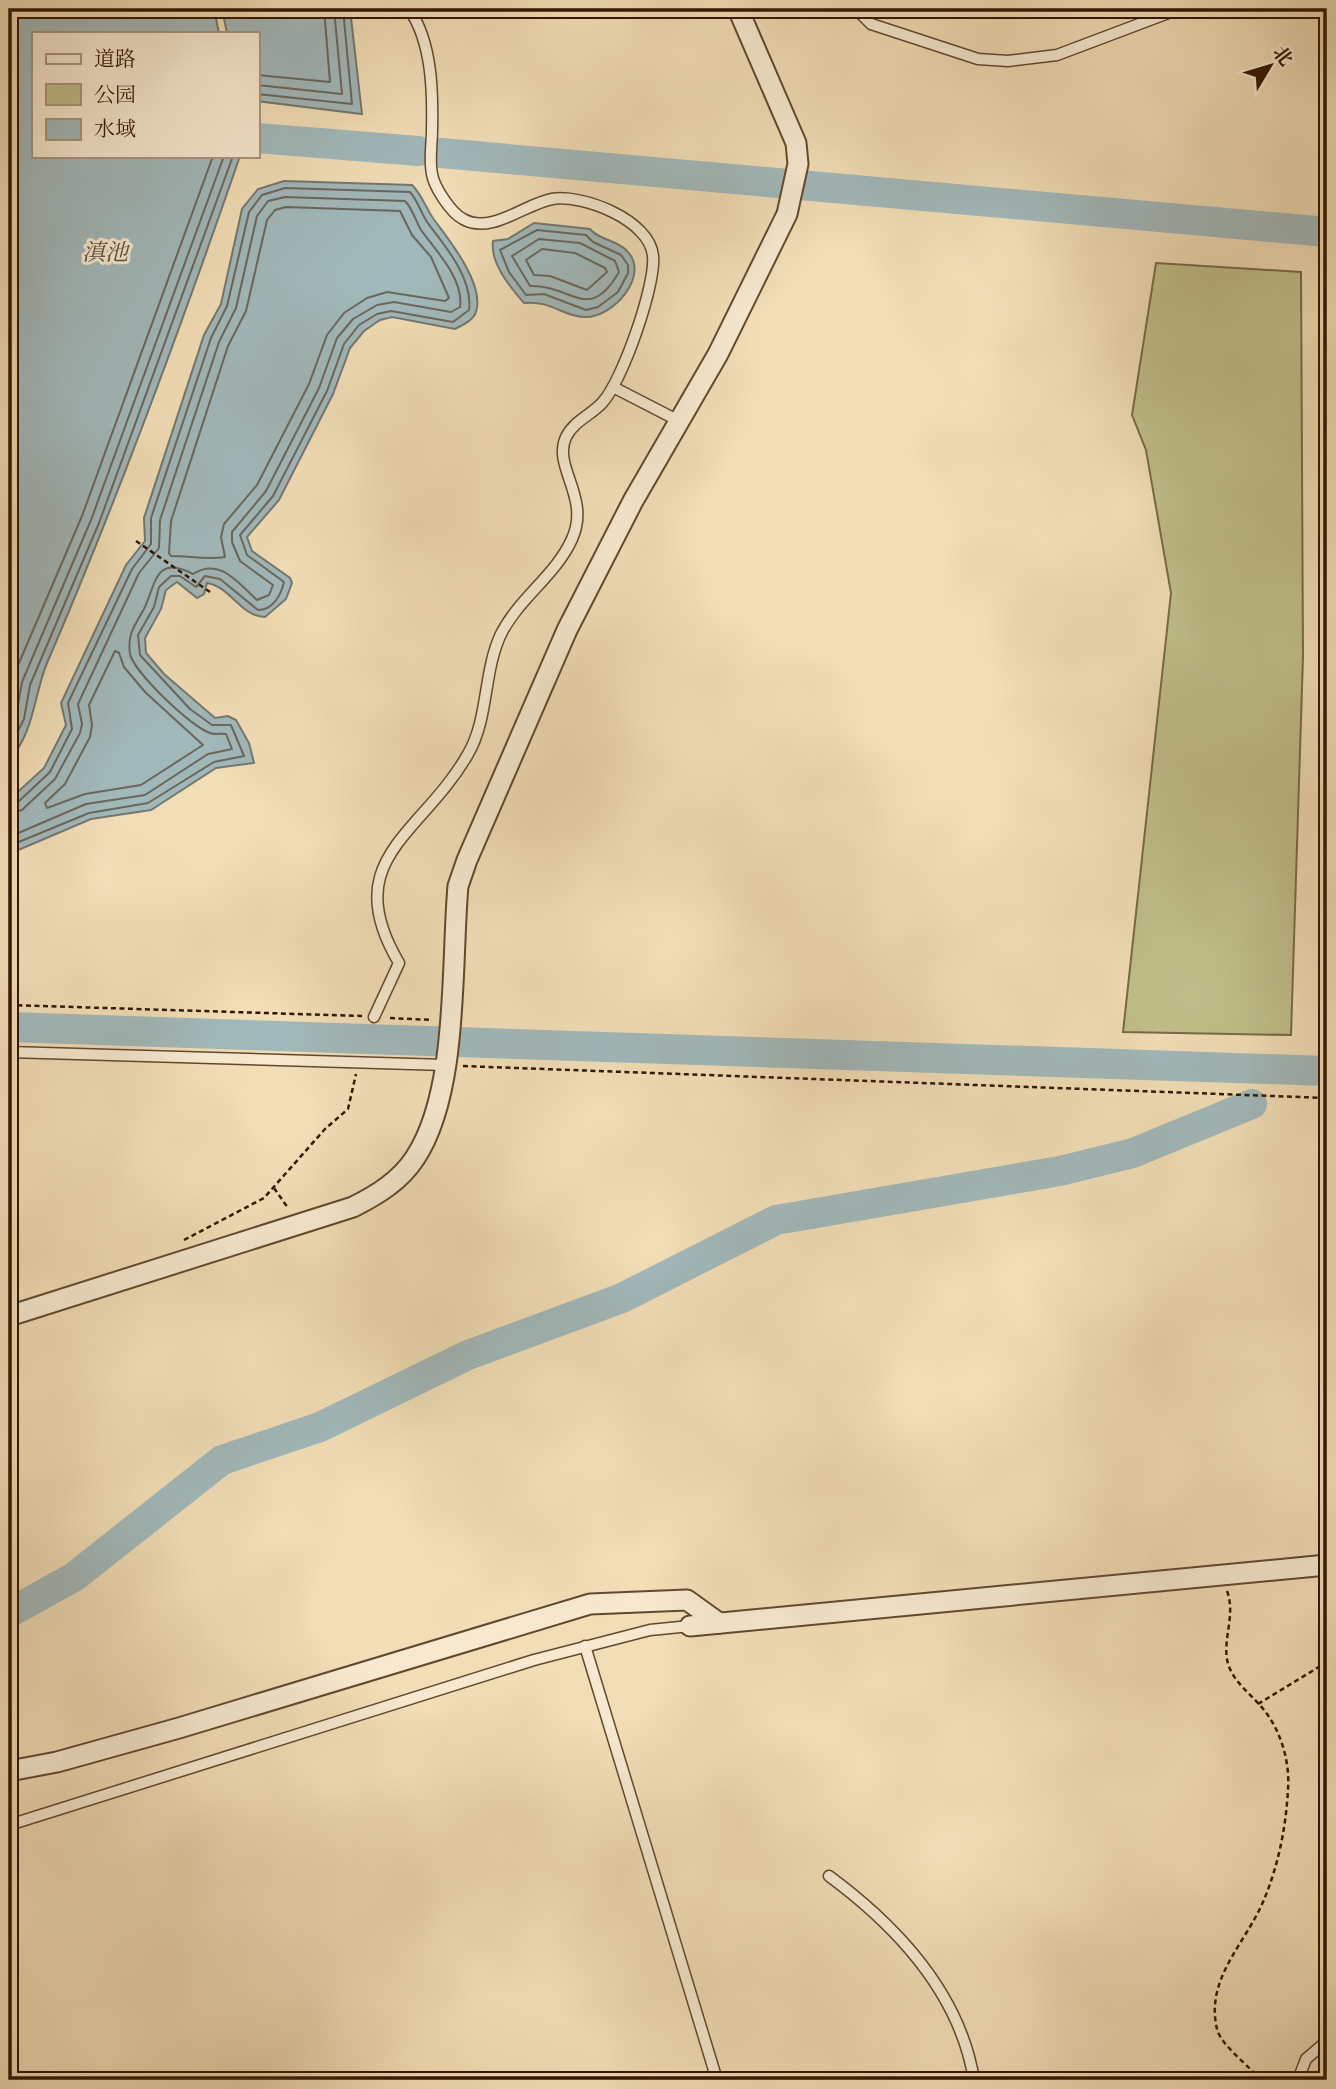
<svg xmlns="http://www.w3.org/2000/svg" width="1336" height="2089" font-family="Cardo,'Noto Serif SC',serif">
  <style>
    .green { fill: #c0bf8a; stroke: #796a45; stroke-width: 2 }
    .water { fill: #a1b8ba; stroke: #757770; stroke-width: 2 }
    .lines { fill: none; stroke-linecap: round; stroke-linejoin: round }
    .shore { stroke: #6a675d; stroke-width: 2 }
    .river { stroke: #a1b8ba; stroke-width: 30 }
    .service-casing { stroke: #62482e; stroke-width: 13 }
    .minor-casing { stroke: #62482e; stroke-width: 23 }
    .path { stroke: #321600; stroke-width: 2.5; stroke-dasharray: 5 3.5; stroke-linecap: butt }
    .service { stroke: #f6e9d0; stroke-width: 10 }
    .minor { stroke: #f6e9d0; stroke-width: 19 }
    .labels { text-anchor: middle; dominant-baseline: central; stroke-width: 6; stroke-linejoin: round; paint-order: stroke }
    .water-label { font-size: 23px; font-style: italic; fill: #594f41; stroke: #f6e9d0 }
  </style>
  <rect width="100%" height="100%" fill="#f1ddb6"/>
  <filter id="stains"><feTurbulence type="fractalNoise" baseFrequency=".00286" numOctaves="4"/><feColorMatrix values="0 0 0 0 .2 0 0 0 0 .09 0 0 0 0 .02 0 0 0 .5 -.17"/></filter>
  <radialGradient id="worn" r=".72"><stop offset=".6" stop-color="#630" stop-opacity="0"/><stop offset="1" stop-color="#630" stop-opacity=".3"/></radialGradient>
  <polygon class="green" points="1156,263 1301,272 1303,656 1291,1035 1123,1032 1171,593 1146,450 1132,415"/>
  <g class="water">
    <path d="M9,9H214L219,33H33V156H240C181,327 119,496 47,663C34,694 34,734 9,760Z"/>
    <polygon points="222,9 350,9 362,114 257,101 257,33 227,33"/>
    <path d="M284,181L412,185C423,196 426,209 435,221C450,241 485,285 476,312C473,321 462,325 455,329L392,317L380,320L364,331L350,348L333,394L279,500L247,537L252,551L290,578L292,583L286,599L265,617C240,616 231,587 207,583L204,594L197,598L177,582L166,590L161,609L145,638L146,653L164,674L215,718L228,716L236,720L249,743L254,763L216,768L151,810L91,819L9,854V800L44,768L66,725L61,703L126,565L145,541L144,518L204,335L221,304L242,209L258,189Z"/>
    <path d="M534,223L590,229C599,240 616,240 626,250C652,274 613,318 585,317C563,317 552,300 524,303C510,287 490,263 493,241L508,239Z"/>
  </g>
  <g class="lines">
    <g class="shore">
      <polyline points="257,75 330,82 324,9"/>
      <polyline points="257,85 342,94 334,9"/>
      <polyline points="257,94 352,104 343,9"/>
      <path d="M286,207L400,211L412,235L431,257L449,298L445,301L387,292L367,298L344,313L327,335L309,384L257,485L224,524L221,537L225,557C207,560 189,556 171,556L169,553L171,521L228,346L246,311L267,220L275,210Z"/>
      <polygon points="537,230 586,235 593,242 621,255 628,265 628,273 618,292 598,307 586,310 544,294 526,295 509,272 500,250"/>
      <path d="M539,239L580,243L615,261L619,272C589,324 572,285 530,286L512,256Z"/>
      <polygon points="542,249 575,253 605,268 607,272 587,290 550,276 534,275 526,260"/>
      <polygon points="115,651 119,653 124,667 145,692 203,745 141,785 85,794 47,808 45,803 65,784 90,737 92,725 89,705"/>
      <polyline points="9,696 13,677 82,516 213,156"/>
      <polyline points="9,730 16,716 22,682 91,520 224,156"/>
      <polyline points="9,748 24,719 30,685 99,523 233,156"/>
      <path d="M9,805L17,803L50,772L72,729L68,703L132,569L151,544V518L211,338L227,306L249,212L262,195L285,188L410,192C419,202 421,215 430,226C447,248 473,280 469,310L453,322L391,311L377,314L359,325L344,344L327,391L273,496L240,535L247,555L284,582C281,595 273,610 258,610L220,579L205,576L196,587L180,576H171L159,587L154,607L138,635L140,655L190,709L212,725H231L244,756L214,762L148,803L89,813L9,846"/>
      <path d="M9,814L22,810L55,779L80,733L82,724L78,704L139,573L159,548L160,520L219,342L236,308L257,216L268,201L285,197L405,201C413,209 415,220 421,230C436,251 464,279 460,307L451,312L394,302L377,305L353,319L337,338L319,388L266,491L232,532V542L240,561L273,585L269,595L257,600C238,583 220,557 193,574C155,554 156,584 144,609C135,625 127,634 130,654C134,672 191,727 210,733C215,735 221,733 226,734L232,749L208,754L145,795L86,804L9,837"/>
    </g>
    <g class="river">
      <polyline points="257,138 418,151"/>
      <polyline points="441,153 1327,232"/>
      <polyline points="9,1027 1327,1071"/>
      <polyline points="9,1613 74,1577 222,1460 320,1427 468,1355 622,1298 776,1220 1060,1171 1133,1153 1252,1104"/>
    </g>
    <defs>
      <g id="service">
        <polyline points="856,9 871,24 978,59 1008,61 1057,55 1179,9"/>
        <polyline points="613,387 679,421"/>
        <path d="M374,1017L399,963C337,859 422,835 468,754C489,718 483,672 501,634C519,598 556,575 572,539C591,497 552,467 566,437C574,421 591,415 602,403C622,382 656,285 653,256C650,220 583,194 552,199C525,204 491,235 463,219C451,213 434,187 432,174C429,160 432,144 432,130C433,91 432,42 409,9"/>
        <polyline points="9,1052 445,1065"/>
        <polyline points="585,1646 717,2080"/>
        <polyline points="9,1825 534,1660 650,1630 690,1626"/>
        <path d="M829,1876C898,1927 960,1993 974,2080"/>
        <polyline points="1298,2080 1306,2059 1327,2041"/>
      </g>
      <g id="minor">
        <path d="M9,1316L353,1207C377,1195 400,1181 415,1158C459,1092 451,964 458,886L467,860L567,630L633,501L718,354L787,214L798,164L796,143L738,9"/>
        <polyline points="690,1626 1327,1565"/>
        <polyline points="9,1771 57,1762 179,1728 590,1604 687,1600 719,1623"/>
      </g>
    </defs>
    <use href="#service" class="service-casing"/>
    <use href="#minor" class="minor-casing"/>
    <g class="path">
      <polyline points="136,541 210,592"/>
      <polyline points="9,1005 362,1016"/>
      <polyline points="390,1018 432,1020"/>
      <polyline points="463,1066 1327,1098"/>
      <polyline points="274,1188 288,1208"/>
      <polyline points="184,1240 264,1198 325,1129 348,1109 356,1074"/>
      <path d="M1227,1591C1237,1617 1219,1645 1230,1669C1237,1685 1253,1696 1264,1710C1281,1731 1290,1762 1288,1789C1286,1828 1278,1867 1263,1902C1245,1944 1205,1979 1217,2029C1220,2044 1250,2067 1261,2080"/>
      <polyline points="1258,1704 1327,1662"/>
      <polyline points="1326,2029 1327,1917"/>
      <polyline points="1325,2080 1325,2060"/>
    </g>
    <use href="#service" class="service"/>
    <use href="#minor" class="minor"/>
  </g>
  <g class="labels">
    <g class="water-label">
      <text x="105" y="252">滇池</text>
    </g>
  </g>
  <rect width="1336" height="2089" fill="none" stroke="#f1ddb6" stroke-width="35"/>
  <rect x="10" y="10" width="1315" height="2068" fill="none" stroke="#321600" stroke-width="3.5"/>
  <rect x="18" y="18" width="1301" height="2054" fill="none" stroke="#321600" stroke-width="2"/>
  <rect x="32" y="32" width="228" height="126" fill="#f6e9d0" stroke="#a8957d" stroke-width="2"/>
  <rect x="46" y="54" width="35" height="10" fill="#f6e9d0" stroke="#a8957d" stroke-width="2"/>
  <text x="94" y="66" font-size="21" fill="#321600">道路</text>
  <rect x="46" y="84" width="35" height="21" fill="#c0bf8a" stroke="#a8957d" stroke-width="2"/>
  <text x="94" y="102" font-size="21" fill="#321600">公园</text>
  <rect x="46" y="119" width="35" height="21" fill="#a1b8ba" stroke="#a8957d" stroke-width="2"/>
  <text x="94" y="136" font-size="21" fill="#321600">水域</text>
  <g transform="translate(1270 66) rotate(52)" stroke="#f6e9d0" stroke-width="5" paint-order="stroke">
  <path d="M0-5L12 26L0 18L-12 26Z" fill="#321600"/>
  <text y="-10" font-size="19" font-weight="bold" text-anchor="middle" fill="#321600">北</text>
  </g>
  <rect width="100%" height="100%" filter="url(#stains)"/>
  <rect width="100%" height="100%" fill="url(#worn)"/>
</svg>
